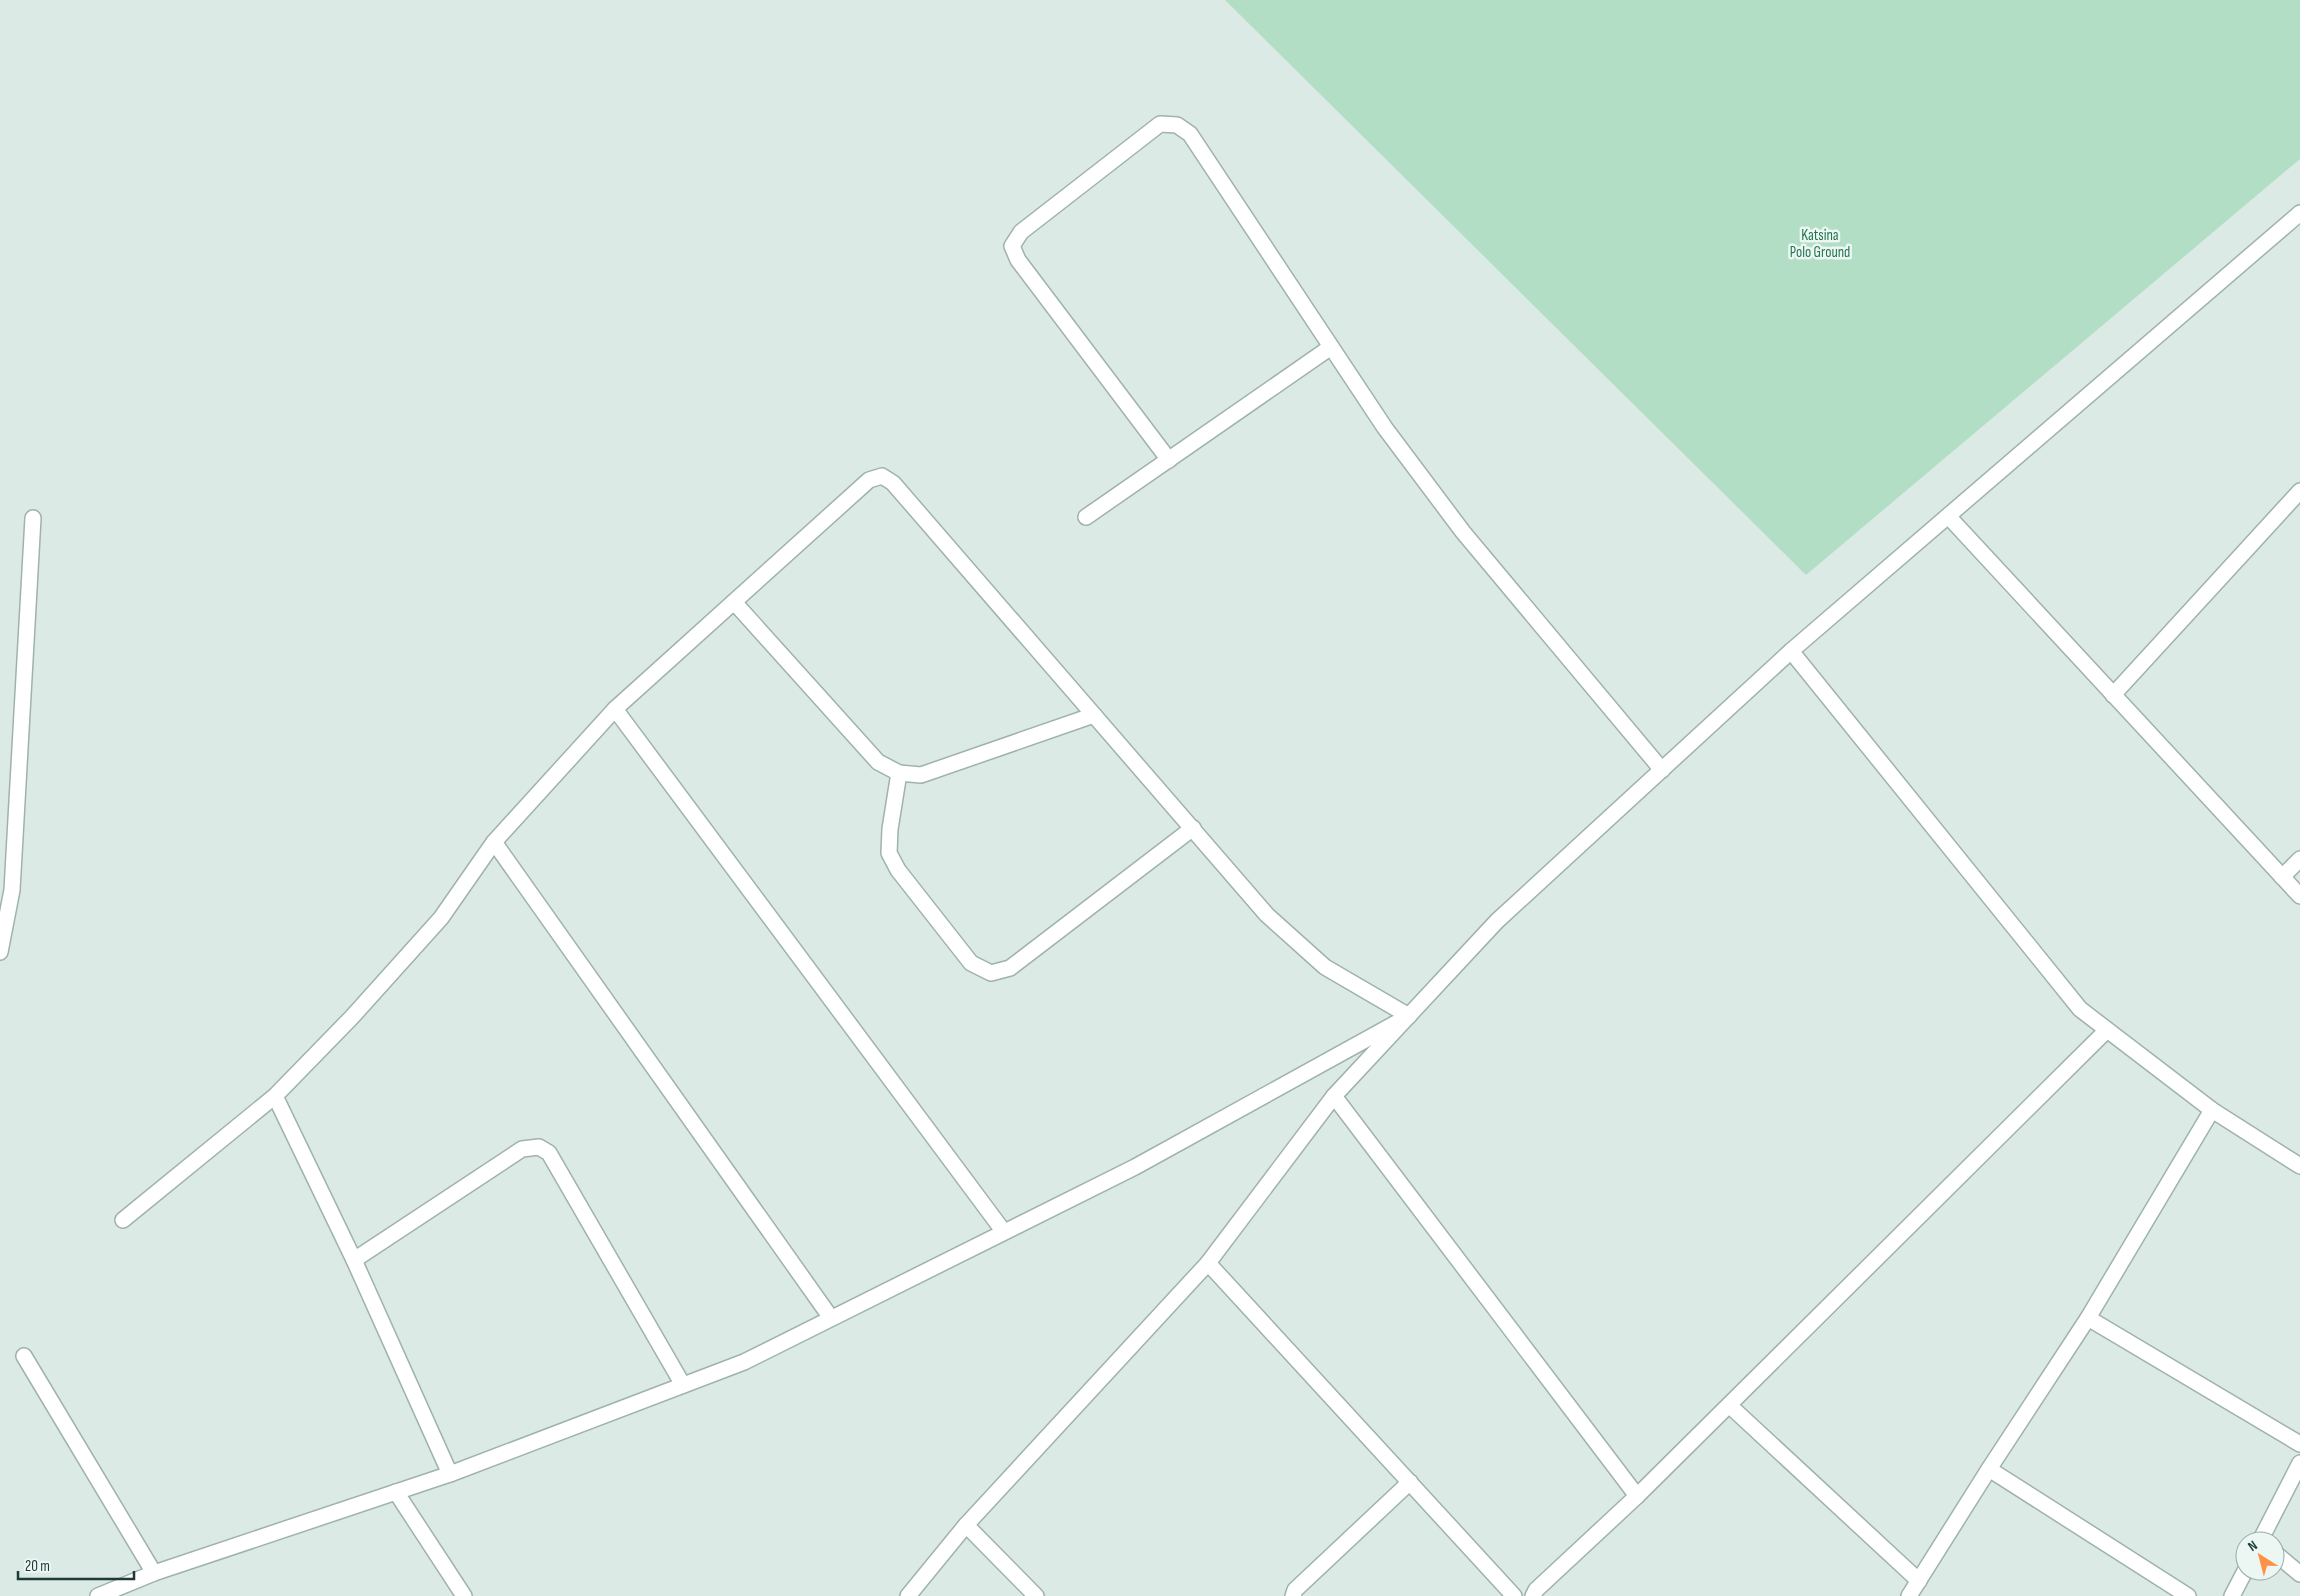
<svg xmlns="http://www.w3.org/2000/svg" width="2300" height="1596" font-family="'Sofia Sans Condensed',sans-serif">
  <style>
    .green { fill: #b2dec5 }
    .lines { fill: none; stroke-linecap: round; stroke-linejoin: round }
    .lane-casing { stroke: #9fb2ae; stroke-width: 18 }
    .street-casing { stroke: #9fb2ae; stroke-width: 18 }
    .lane { stroke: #fff; stroke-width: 15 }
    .street { stroke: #fff; stroke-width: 15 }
    .labels { text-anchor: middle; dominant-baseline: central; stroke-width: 5; stroke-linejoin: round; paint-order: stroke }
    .park-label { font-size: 15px; fill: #237450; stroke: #ecf7f3 }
  </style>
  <rect width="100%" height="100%" fill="#dceae6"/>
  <polygon class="green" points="1225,0 2300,0 2300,159 1806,575"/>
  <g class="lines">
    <defs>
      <polyline id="lane" points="0,952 12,890 33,518"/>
      <g id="street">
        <polyline points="1169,460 1018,260 1012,246 1021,232 1160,124 1177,125 1190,134 1385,428 1463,532 1662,770"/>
        <polyline points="1948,516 2300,896"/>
        <polyline points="1086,517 1331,347"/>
        <polyline points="734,602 878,762 899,773 921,775 1094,715"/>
        <polyline points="1791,651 2080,1009 2212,1110 2300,1166"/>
        <polyline points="2113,695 2300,491"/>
        <polyline points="615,709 1004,1232"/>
        <polyline points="899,773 890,829 889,853 898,870 971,963 991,973 1010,968 1193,828"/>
        <polyline points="494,842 831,1318"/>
        <polyline points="2282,877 2300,859"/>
        <polyline points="275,1096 354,1260 450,1474"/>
        <polyline points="1334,1096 1637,1496"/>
        <polyline points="123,1220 275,1096 352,1017 441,918 494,842 615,709 869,480 882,476 893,483 1267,915 1325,967 1409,1016"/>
        <polyline points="354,1260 522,1149 539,1147 549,1153 683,1385"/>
        <polyline points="1208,1263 1514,1596"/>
        <polyline points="2088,1318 2300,1444"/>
        <polyline points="24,1356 154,1573"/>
        <polyline points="1729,1405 1919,1581"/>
        <polyline points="1989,1469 2188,1596"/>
        <polyline points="396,1492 464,1596"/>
        <polyline points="966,1525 1036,1596"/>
        <polyline points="2260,1541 2300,1463"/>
        <polyline points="2275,1553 2300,1574"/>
        <polyline points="98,1596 154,1573 450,1474 744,1362 1135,1167 1396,1023"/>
        <polyline points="908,1596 966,1525 1208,1263 1334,1096 1497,921 1791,651 2300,213"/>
        <polyline points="1293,1596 1295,1590 1410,1482"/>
        <polyline points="1533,1596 1536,1590 1637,1496 2107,1030"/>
        <polyline points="1909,1596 1989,1469 2088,1318 2212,1110"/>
        <polyline points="2232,1596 2245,1571"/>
      </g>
    </defs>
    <use href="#lane" class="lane-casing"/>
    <use href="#street" class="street-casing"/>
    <use href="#lane" class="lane"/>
    <use href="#street" class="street"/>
  </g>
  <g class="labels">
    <g class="park-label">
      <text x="1820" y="235">Katsina<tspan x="1820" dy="17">Polo Ground</tspan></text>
    </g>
  </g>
  <g transform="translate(2260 1556) rotate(324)"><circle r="24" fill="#ecf7f3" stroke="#99aba8"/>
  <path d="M0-4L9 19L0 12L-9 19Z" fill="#ff9145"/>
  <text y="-8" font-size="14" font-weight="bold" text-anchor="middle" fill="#1d3a37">N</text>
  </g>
  <path d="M18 1571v8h116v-8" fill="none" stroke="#1d3a37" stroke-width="2.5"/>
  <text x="25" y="1571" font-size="15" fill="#1d3a37" stroke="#ecf7f3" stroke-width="4" paint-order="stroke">20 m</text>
</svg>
